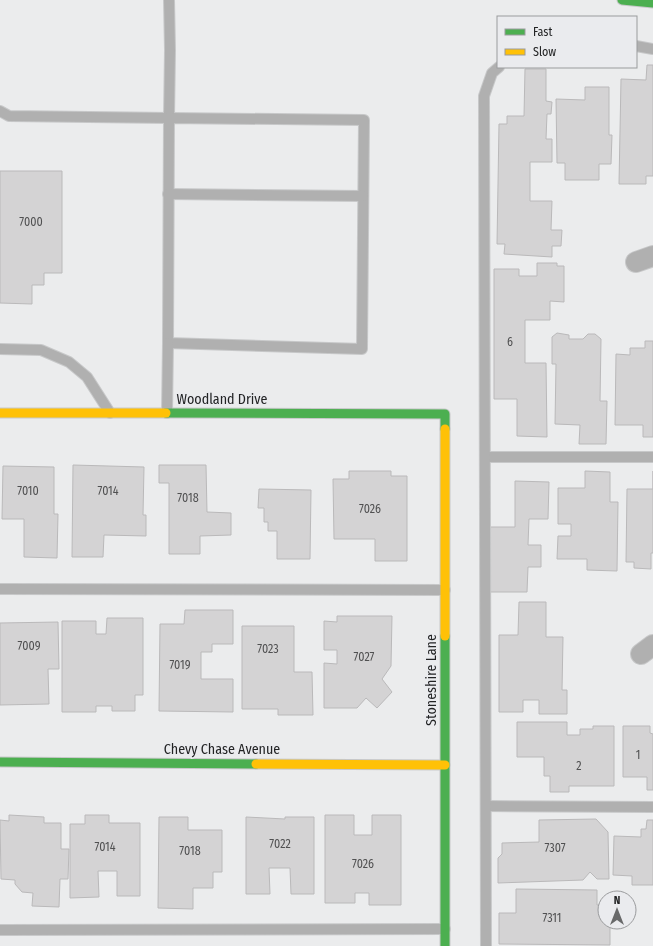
<svg xmlns="http://www.w3.org/2000/svg" width="653" height="946" font-family="'Fira Sans Condensed',sans-serif">
  <style>
    .building { fill: #d4d3d4; stroke: #bab9ba }
    .lines { fill: none; stroke-linecap: round; stroke-linejoin: round }
    .lane-casing { stroke: #c7c8c9; stroke-width: 12 }
    .street-casing { stroke: #c7c8c9; stroke-width: 22 }
    .fast-casing { stroke: #c7c8c9; stroke-width: 11 }
    .slow-casing { stroke: #c7c8c9; stroke-width: 11 }
    .lane { stroke: #b0b0b0; stroke-width: 10 }
    .street { stroke: #b0b0b0; stroke-width: 20 }
    .fast { stroke: #4caf50; stroke-width: 9 }
    .slow { stroke: #ffc107; stroke-width: 9 }
    .labels { text-anchor: middle; dominant-baseline: central; stroke-width: 3.5; stroke-linejoin: round; paint-order: stroke }
    .number-label { font-size: 12px; fill: #505051 }
    .street-label { font-size: 14px; fill: #222324; stroke: #eaebee }
  </style>
  <rect width="100%" height="100%" fill="#ebeced"/>
  <g class="building">
    <polygon points="647,65 653,65 653,176 646,176 646,184 619,184 621,79 646,80"/>
    <polygon points="525,69 546,69 546,101 552,102 551,114 547,114 546,139 552,139 552,162 530,162 530,201 552,201 551,230 562,230 561,246 552,246 552,257 504,254 505,244 497,244 499,124 507,124 507,116 524,116"/>
    <polygon points="585,87 609,87 609,135 612,135 611,164 599,164 599,180 565,180 565,163 557,163 556,99 585,100"/>
    <polygon points="0,171 62,171 62,273 44,273 44,285 32,285 32,304 0,303"/>
    <polygon points="537,263 557,263 557,266 564,266 564,302 550,301 550,320 525,320 525,363 546,363 547,437 517,436 517,399 494,399 494,269 519,269 519,276 537,276"/>
    <polygon points="557,333 569,335 569,339 583,339 588,334 595,334 601,339 600,401 607,401 606,444 579,444 580,425 555,424 556,364 552,364 552,337"/>
    <polygon points="645,341 653,341 653,437 643,437 643,425 615,425 616,354 630,355 630,348 645,348"/>
    <polygon points="73,465 144,467 143,515 146,515 146,536 104,535 103,557 72,557"/>
    <polygon points="159,465 206,465 207,512 231,513 231,535 200,536 200,554 169,554 169,483 159,483"/>
    <polygon points="3,466 54,467 54,514 58,514 57,558 24,557 24,519 2,519"/>
    <polygon points="349,471 391,471 391,476 407,476 407,561 375,561 375,539 334,539 333,479 349,479"/>
    <polygon points="585,471 610,472 610,502 618,502 617,571 587,570 587,559 557,559 558,536 571,536 571,524 558,524 558,488 585,488"/>
    <polygon points="653,471 653,553 651,553 651,569 634,568 634,562 626,562 627,489 653,489"/>
    <polygon points="515,481 549,482 548,519 529,519 528,545 541,545 541,567 528,567 527,592 489,592 490,527 515,527"/>
    <polygon points="259,489 311,490 310,559 277,559 277,531 268,531 268,522 264,522 264,508 258,508"/>
    <polygon points="519,602 546,602 546,637 563,637 562,690 567,690 567,714 539,714 539,700 523,700 523,712 499,712 499,635 518,635"/>
    <polygon points="185,610 233,610 233,644 212,644 212,652 201,652 201,679 233,679 233,712 159,711 160,624 184,624"/>
    <polygon points="337,616 392,616 391,666 382,679 392,692 377,708 366,698 357,708 324,708 324,663 337,664 337,650 324,650 324,621 337,622"/>
    <polygon points="107,618 143,618 143,695 135,695 135,711 112,711 112,706 96,706 96,712 62,712 62,621 96,621 96,634 106,634"/>
    <polygon points="58,622 59,669 48,669 49,704 0,705 0,623"/>
    <polygon points="242,626 294,626 294,672 312,672 313,715 278,715 278,709 242,709"/>
    <polygon points="517,722 567,722 567,735 580,735 580,729 593,729 593,726 614,726 614,786 569,786 569,792 550,792 550,776 544,776 544,757 517,757"/>
    <polygon points="623,726 650,726 650,733 653,734 653,790 647,790 647,777 623,777"/>
    <polygon points="9,815 44,817 44,823 61,823 61,849 69,849 68,879 60,879 59,907 32,906 33,893 22,892 15,884 15,880 1,879 0,820 9,821"/>
    <polygon points="85,815 109,815 109,823 140,823 140,896 117,896 117,871 98,871 99,897 70,898 70,824 85,824"/>
    <polygon points="325,815 354,815 354,835 372,835 372,815 401,815 401,905 369,905 369,893 355,893 355,903 325,903"/>
    <polygon points="159,817 188,817 188,830 222,830 222,872 213,872 213,888 193,888 193,909 158,908"/>
    <polygon points="246,817 285,819 285,817 314,817 314,894 291,894 290,868 269,868 270,894 246,894"/>
    <polygon points="596,819 608,832 609,879 597,879 590,872 583,880 498,883 498,858 502,854 502,843 539,842 539,820"/>
    <polygon points="647,820 653,820 653,885 632,885 632,876 613,875 614,836 641,837 641,829 646,829"/>
    <polygon points="516,889 597,890 597,905 605,905 605,922 610,922 610,945 499,944 499,913 516,913"/>
  </g>
  <g class="lines">
    <defs>
      <g id="lane">
        <polyline points="636,46 653,49"/>
        <polyline points="0,111 9,116 169,118 170,50 169,0"/>
        <polygon points="169,118 364,120 362,349 168,343"/>
        <polyline points="168,194 363,196"/>
        <polyline points="0,349 41,350 69,362 87,377 110,413"/>
        <polyline points="167,413 168,343"/>
        <polyline points="485,457 653,457"/>
        <polyline points="0,589 445,590"/>
        <polyline points="486,806 653,807"/>
        <polyline points="0,930 445,929"/>
        <polyline points="486,946 484,96 492,73 499,67"/>
      </g>
      <g id="street">
        <polyline points="636,262 653,256"/>
        <polyline points="641,654 653,645"/>
      </g>
      <g id="fast">
        <polyline points="622,0 653,3"/>
        <polyline points="166,413 445,414 445,429"/>
        <polyline points="445,636 445,946"/>
        <polyline points="0,762 256,764"/>
      </g>
      <g id="slow">
        <polyline points="0,413 166,413"/>
        <polyline points="445,429 445,636"/>
        <polyline points="256,764 445,765"/>
      </g>
    </defs>
    <use href="#lane" class="lane-casing"/>
    <use href="#street" class="street-casing"/>
    <use href="#fast" class="fast-casing"/>
    <use href="#slow" class="slow-casing"/>
    <use href="#lane" class="lane"/>
    <use href="#street" class="street"/>
    <use href="#fast" class="fast"/>
    <use href="#slow" class="slow"/>
  </g>
  <g class="labels">
    <g class="number-label">
      <text x="31" y="222">7000</text>
      <text x="510" y="342">6</text>
      <text x="28" y="491">7010</text>
      <text x="108" y="491">7014</text>
      <text x="188" y="498">7018</text>
      <text x="370" y="509">7026</text>
      <text x="29" y="646">7009</text>
      <text x="268" y="649">7023</text>
      <text x="364" y="657">7027</text>
      <text x="180" y="665">7019</text>
      <text x="638" y="755">1</text>
      <text x="579" y="766">2</text>
      <text x="280" y="844">7022</text>
      <text x="105" y="847">7014</text>
      <text x="555" y="848">7307</text>
      <text x="190" y="851">7018</text>
      <text x="363" y="864">7026</text>
      <text x="552" y="918">7311</text>
    </g>
    <g class="street-label">
      <text x="222" y="399">Woodland Drive</text>
      <text transform="translate(431 680) rotate(-90)">Stoneshire Lane</text>
      <text x="222" y="749">Chevy Chase Avenue</text>
    </g>
  </g>
  <rect x="497" y="16" width="140" height="52" fill="#eaebee" stroke="#9a9b9d"/>
  <rect x="505" y="29" width="20" height="6" fill="#4caf50" stroke="#9a9b9d"/>
  <text x="533" y="36" font-size="12" fill="#222324">Fast</text>
  <rect x="505" y="49" width="20" height="6" fill="#ffc107" stroke="#9a9b9d"/>
  <text x="533" y="56" font-size="12" fill="#222324">Slow</text>
  <g transform="translate(617 910)"><circle r="19" fill="#eaebee" stroke="#9a9b9d"/>
  <path d="M0-3L7 15L0 10L-7 15Z" fill="#68696a"/>
  <text y="-6" font-size="11" font-weight="bold" text-anchor="middle" fill="#222324">N</text>
  </g>
</svg>
